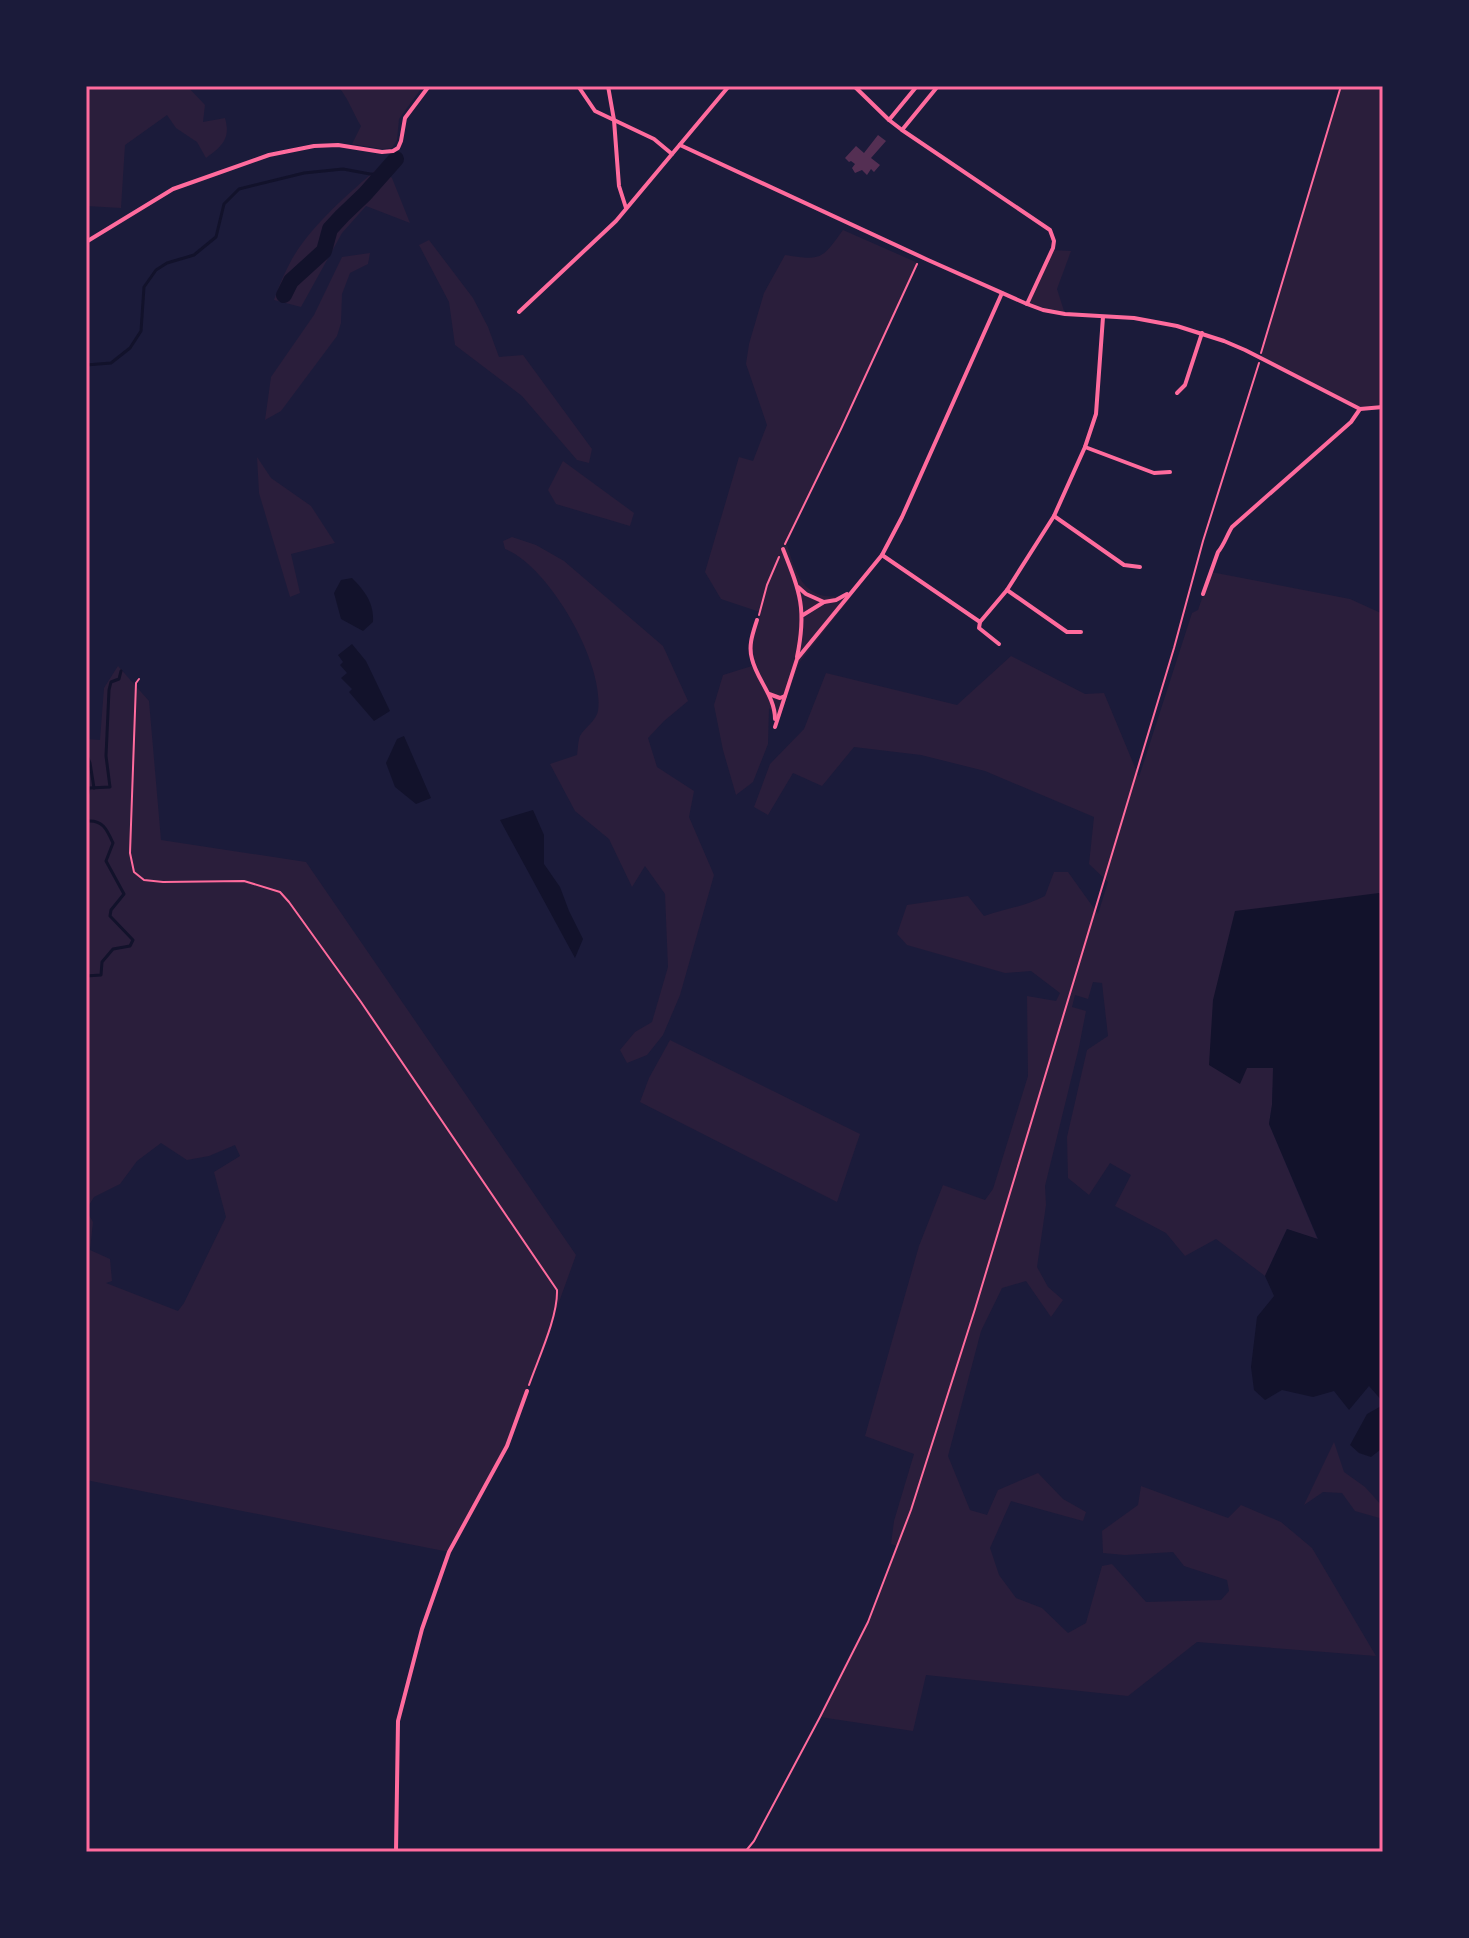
<svg xmlns="http://www.w3.org/2000/svg" width="1469" height="1938" font-family="'Asap Condensed',sans-serif">
  <style>
    .green { fill: #2a1e3b; fill-rule: evenodd }
    .water { fill: #12122b }
    .lines { fill: none; stroke-linecap: round; stroke-linejoin: round }
    .stream { stroke: #12122b; stroke-width: 3 }
    .river { stroke: #12122b; stroke-width: 16 }
    .building { fill: #542f53 }
    .path { stroke: #ff6b9d; stroke-width: 2 }
    .minor { stroke: #ff6b9d; stroke-width: 4 }
    .neatline { fill: none; stroke: #ff6b9d; stroke-width: 3 }
  </style>
  <rect width="100%" height="100%" fill="#1b1b3a"/>
  <g class="green">
    <path d="M86,86H187L205,105L203,122L225,118C231,139 222,146 206,158L197,142L176,128L167,115L125,145L121,208L86,206Z"/>
    <path d="M337,86H423L399,119L397,140L392,148L382,149L352,144L361,126C354,115 346,93 337,86Z"/>
    <polygon points="1341,86 1383,86 1383,407 1360,409 1261,357"/>
    <path d="M380,166L392,178L410,223L366,206L342,233L301,307L274,300C279,285 285,272 292,259C313,223 350,193 380,166Z"/>
    <path d="M843,230L918,263L786,542C793,563 799,592 825,596C833,597 842,596 851,597L799,663L779,719L769,708L768,744L753,782L736,795L723,750L714,705L723,675L752,666L750,642L760,612L721,599L705,572L739,457L753,461L767,425L746,364L749,344L764,293L785,255C822,261 822,259 843,230Z"/>
    <polygon points="429,240 473,298 488,327 499,357 523,355 592,449 589,463 577,460 522,396 455,345 449,302 419,245"/>
    <polygon points="1051,250 1071,251 1057,289 1065,314 1043,310 1027,304"/>
    <polygon points="370,253 368,264 350,273 342,294 341,323 337,336 281,411 265,420 271,377 314,315 342,257"/>
    <polygon points="257,457 271,478 311,506 335,543 291,554 300,593 290,597 259,493"/>
    <polygon points="563,461 634,513 630,526 556,504 548,490"/>
    <path d="M512,537L536,545L564,561L663,646L688,701L664,721L648,738L657,767L694,791L689,817L714,875L680,995L663,1035L647,1055L627,1063L620,1050L635,1032L652,1022L668,967L665,894L645,866L632,887L609,839L575,811L550,764L577,755C578,749 578,741 580,736C585,727 596,721 598,711C605,664 549,566 505,549L503,541Z"/>
    <path d="M1211,572L1350,599L1383,614V897L1379,893L1247,1068H1274L1272,1105L1269,1124L1318,1240L1287,1229L1265,1276L1216,1239L1185,1256L1166,1233L1115,1206L1131,1175L1110,1163L1089,1195L1068,1178L1067,1137L1087,1050L1108,1036L1102,983L1093,982L1088,999L1075,995L1072,1007L1086,1011L1079,1047L1045,1186L1046,1205L1037,1267L1048,1287L1063,1300L1051,1317L1026,1281L1002,1288L981,1331L948,1456L970,1510L987,1515L998,1490L1038,1473L1063,1499L1086,1512L1083,1521L1011,1501L990,1548L999,1575L1016,1598L1042,1608L1068,1633L1086,1623L1102,1566L1112,1564L1146,1602L1221,1600L1229,1591L1227,1580L1184,1566L1173,1552L1125,1555L1103,1553L1102,1531L1138,1505L1141,1486L1228,1518L1241,1505L1281,1522L1312,1548L1376,1656L1197,1642L1128,1696L926,1675L913,1731L820,1717L868,1622L897,1546L891,1544L894,1521L914,1454L865,1436L919,1246L943,1185L985,1200L993,1189L1028,1076L1027,996L1056,1001L1060,993L1031,971L1005,973L907,945L897,934L907,905L968,896L984,916C1005,909 1026,906 1045,896L1054,872H1068L1098,914L1108,882L1089,864L1094,817L985,771L921,755L854,747L822,786L793,773L768,815L754,807L770,764L804,729L826,673L957,705L1011,656L1085,694L1104,693L1139,777L1192,613L1198,610Z"/>
    <path d="M118,666L149,701L161,840L306,862L576,1255L511,1435L449,1552L86,1480V739L100,740L104,688ZM161,1143L187,1160L209,1156L235,1145L240,1156L214,1172L226,1217L184,1303L178,1311L106,1283L112,1281L110,1259L90,1250L93,1222L86,1210L94,1197L120,1184L137,1161Z"/>
    <polygon points="670,1040 860,1134 837,1202 640,1102 649,1078"/>
    <polygon points="1334,1442 1344,1472 1365,1487 1383,1507 1383,1519 1355,1511 1342,1493 1323,1492 1304,1505"/>
  </g>
  <g class="water">
    <path d="M352,578C365,591 374,603 373,622L363,631L341,619L334,593L341,580Z"/>
    <polygon points="352,644 366,661 390,711 374,721 349,692 352,689 341,678 347,673 340,665 343,662 338,655"/>
    <polygon points="404,736 431,798 416,804 395,787 386,763 397,739"/>
    <polygon points="533,810 544,835 544,864 560,887 569,911 583,939 575,958 500,820"/>
    <polygon points="1379,893 1383,897 1383,1402 1369,1386 1349,1410 1334,1391 1313,1397 1282,1390 1265,1400 1254,1390 1251,1367 1257,1317 1274,1296 1265,1276 1287,1229 1318,1239 1269,1124 1272,1105 1273,1068 1247,1068 1240,1084 1209,1065 1213,1000 1235,911"/>
    <polygon points="1383,1405 1383,1451 1380,1450 1371,1457 1359,1453 1350,1445 1367,1414"/>
  </g>
  <g class="lines">
    <g class="stream">
      <polyline points="86,365 111,363 130,348 141,331 144,287 156,270 167,263 194,255 216,237 224,204 239,189 304,173 343,169 370,174 385,174"/>
      <polyline points="86,753 90,763 94,788"/>
      <polyline points="86,802 89,788 110,787 106,756 109,690 111,682 119,679 121,671"/>
      <path d="M86,819L88,821C103,820 107,830 113,843L106,861L124,894L111,910L110,916L133,940L130,946L113,949L102,962L101,975L86,976"/>
    </g>
    <polyline class="river" points="284,295 291,281 324,251 330,229 342,216 365,194 396,159"/>
  </g>
  <polygon class="building" points="878,135 886,141 871,158 880,165 874,172 871,169 867,175 862,170 855,173 852,168 855,164 851,161 849,162 845,158 856,146 864,153"/>
  <g class="lines">
    <g class="path">
      <polyline points="1261,353 1341,86"/>
      <polyline points="785,544 841,429 917,264"/>
      <polyline points="759,615 767,585 779,557"/>
      <path d="M139,679L136,683L130,853L134,872L144,880L163,882L244,881L280,892L289,902L361,1002L557,1290C558,1317 538,1359 529,1385"/>
      <polyline points="745,1852 754,1841 820,1717 868,1622 911,1510 975,1309 1174,648 1203,541 1259,363"/>
    </g>
    <g class="minor">
      <polyline points="578,86 595,111 654,139 672,154"/>
      <polyline points="608,86 614,120 619,186 626,208"/>
      <polyline points="854,86 889,120 902,130 1050,230 1054,241 1053,248 1027,304"/>
      <polyline points="889,120 917,86"/>
      <polyline points="902,130 938,86"/>
      <polyline points="680,145 928,260 1027,304 1043,310 1065,314 1134,318 1177,326 1224,341 1245,350 1360,409 1383,407"/>
      <polyline points="86,242 173,189 269,155 314,146 338,145 382,152 393,151 398,148 401,141 405,118 429,86"/>
      <polyline points="519,312 616,221 729,86"/>
      <polyline points="1177,393 1185,385 1202,333"/>
      <polyline points="1085,447 1154,473 1170,472"/>
      <polyline points="1054,516 1124,565 1140,567"/>
      <path d="M783,549C800,592 807,609 797,657"/>
      <polyline points="882,555 980,622 1007,590 1054,516 1085,447 1096,414 1103,317"/>
      <polyline points="798,587 806,594 824,602"/>
      <polyline points="1007,590 1067,632 1081,632"/>
      <path d="M1203,594L1218,552C1224,545 1227,535 1232,527L1351,422L1360,409"/>
      <polyline points="803,615 824,602 836,600 847,594"/>
      <path d="M757,620C753,633 748,645 752,659C757,680 775,696 775,719"/>
      <polyline points="980,622 979,628 999,644"/>
      <polyline points="769,694 780,698 785,696"/>
      <polyline points="775,727 797,659 882,555 902,517 1002,293"/>
      <polyline points="396,1852 398,1721 422,1629 449,1552 507,1446 527,1391"/>
    </g>
  </g>
  <rect width="1469" height="1938" fill="none" stroke="#1b1b3a" stroke-width="176"/>
  <rect x="88" y="88" width="1293" height="1762" class="neatline"/>
</svg>
